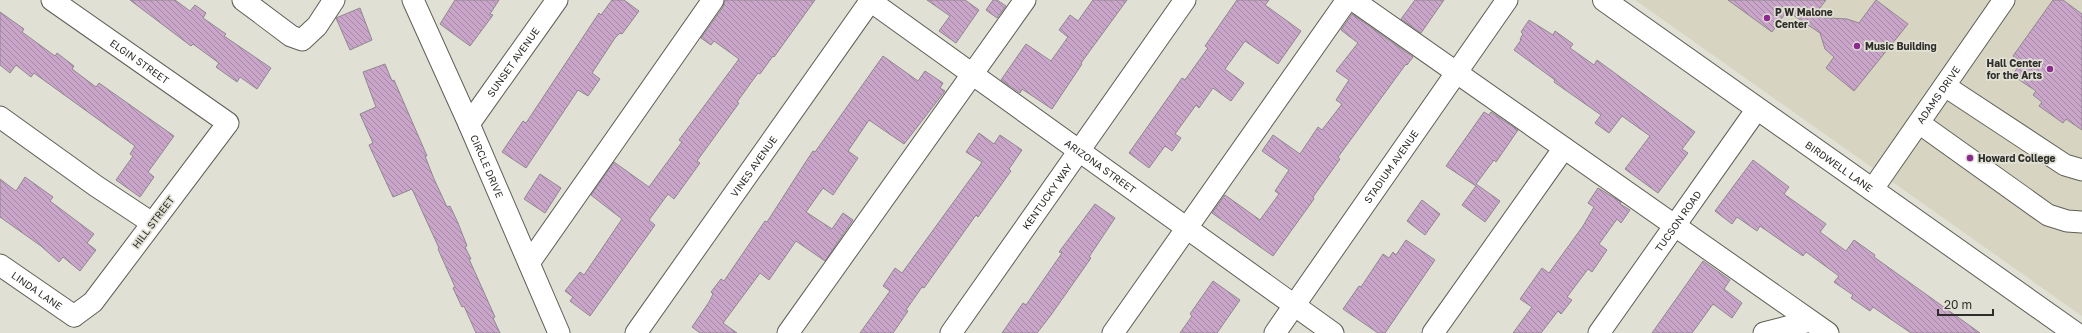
<svg xmlns="http://www.w3.org/2000/svg" width="2082" height="333" font-family="'Golos Text',sans-serif">
  <style>
    .built { fill: #d7d4c2 }
    .building { fill: url(#building-back-hatch); stroke: #908890 }
    .lines { fill: none; stroke-linecap: round; stroke-linejoin: round }
    .minor-casing { stroke: #605f56; stroke-width: 23 }
    .major-casing { stroke: #605f56; stroke-width: 24 }
    .minor { stroke: #fff; stroke-width: 21 }
    .major { stroke: #fff; stroke-width: 22 }
    .poi-dot { fill: #8d2a91; stroke: #e1e0d5; stroke-width: 1.5 }
    .labels { text-anchor: middle; dominant-baseline: central; stroke-width: 3.5; stroke-linejoin: round; paint-order: stroke }
    .poi-label { font-size: 10px; font-weight: bold; fill: #2e2d29; stroke: #e1e0d5; text-anchor: start }
    .street-label { font-size: 10px; fill: #2e2d29; stroke: #e1e0d5 }
  </style>
  <defs>
    <pattern id="building-back-hatch" width="6" height="6" patternUnits="userSpaceOnUse"><rect width="6" height="6" fill="#c9a5c9"/><path d="M-1 5l2 2M0 0l6 6M5-1l2 2" fill="none" stroke="#a487a3"/></pattern>
  </defs>
  <rect width="100%" height="100%" fill="#e1e0d5"/>
  <polygon class="built" points="1635,0 2082,0 2082,316"/>
  <g class="building">
    <polygon points="130,0 175,0 190,11 195,5 206,13 203,18 226,34 224,36 271,68 257,89 240,77 237,82 216,67 219,63 193,44 191,46"/>
    <polygon points="455,0 499,0 490,14 493,15 470,46 440,24"/>
    <polygon points="612,0 624,0 639,11 622,34 620,33 615,38 592,73 600,79 588,96 578,90 526,168 502,152 523,121 526,123 599,13 601,15"/>
    <polygon points="725,0 815,0 774,57 773,56 760,74 758,73 737,102 739,103 697,161 700,163 674,199 668,194 649,220 655,225 590,316 570,301 573,297 565,291 580,272 584,275 622,219 591,195 614,162 649,187 682,142 679,140 739,59 714,41 711,45 701,38 723,7"/>
    <polygon points="927,0 965,0 979,10 956,43 939,31 950,16"/>
    <polygon points="993,0 997,0 1006,6 997,18 986,10"/>
    <polygon points="1093,0 1127,0 1081,63 1082,64 1052,109 1022,89 1020,93 1001,80 1026,44 1051,61 1068,37 1059,30 1070,15 1078,21"/>
    <polygon points="1237,0 1269,0 1265,5 1301,31 1278,64 1245,41 1225,69 1244,83 1231,101 1213,88 1199,108 1196,105 1175,134 1181,138 1172,151 1165,146 1149,168 1129,153 1182,78 1185,80 1208,48 1205,46"/>
    <polygon points="1415,0 1444,0 1421,33 1401,19"/>
    <polygon points="1728,0 1826,0 1813,17 1847,19 1859,23 1876,0 1908,24 1854,91 1826,68 1834,57 1825,49 1820,33 1787,11 1772,32"/>
    <polygon points="2053,0 2063,0 2082,14 2082,130 2066,119 2063,123 2039,106 2042,102 2033,95 2036,91 2012,75 2022,62 2013,56"/>
    <polygon points="360,8 372,40 350,50 336,18"/>
    <polygon points="0,12 24,29 22,32 55,56 57,53 74,66 72,69 96,87 99,83 174,136 148,172 154,177 140,197 116,180 133,156 130,154 135,146 34,73 31,77 16,65 10,73 0,65"/>
    <polygon points="1352,14 1413,57 1407,65 1406,64 1338,157 1340,159 1313,197 1314,199 1273,256 1212,213 1225,195 1260,220 1279,194 1275,191 1289,170 1262,151 1273,135 1300,154 1318,127 1322,130 1342,104 1336,100 1349,80 1336,71 1358,43 1341,30"/>
    <polygon points="1529,20 1553,35 1555,31 1573,44 1570,48 1594,65 1597,60 1695,132 1682,149 1688,153 1658,193 1625,169 1650,136 1622,116 1609,133 1595,123 1601,115 1554,82 1555,80 1514,50 1521,40 1520,39 1523,34 1521,32"/>
    <polygon points="883,56 918,81 925,71 943,83 940,88 945,91 904,144 869,120 848,151 858,158 833,195 823,188 806,212 832,229 843,213 853,220 825,261 796,241 769,280 760,273 723,323 737,333 700,333 692,327 709,302 713,294 711,292 721,279 724,281 765,221 767,222 805,163 813,151 815,152"/>
    <polygon points="385,64 392,81 394,80 427,156 425,156 434,179 447,207 450,206 458,223 467,246 465,247 471,259 469,259 495,317 493,318 500,333 476,333 464,306 462,307 453,288 455,287 438,249 439,248 412,189 393,197 369,145 373,143 360,114 376,107 363,72"/>
    <polygon points="1484,112 1489,115 1491,112 1518,130 1496,162 1494,160 1476,184 1500,201 1485,222 1462,205 1476,186 1446,166"/>
    <polygon points="979,133 994,144 1000,135 1022,150 1009,169 1011,171 978,217 976,215 924,288 922,287 906,310 908,311 893,333 860,333 890,291 883,286 895,268 902,273 979,167 982,162 966,152"/>
    <polygon points="1753,160 1789,187 1784,194 1826,224 1820,232 1846,251 1854,240 1875,255 1874,257 1980,333 1911,333 1873,307 1870,311 1851,298 1853,295 1834,282 1839,276 1806,252 1803,256 1760,226 1757,231 1737,217 1732,224 1715,211"/>
    <polygon points="540,174 561,188 545,213 524,199"/>
    <polygon points="25,177 53,197 50,201 94,234 87,243 96,250 80,271 63,257 59,262 41,246 0,217 0,179 16,191"/>
    <polygon points="1598,188 1621,202 1620,204 1630,210 1621,223 1617,219 1599,244 1607,250 1592,272 1588,269 1567,297 1572,300 1561,314 1558,311 1541,333 1513,333 1532,307 1520,299 1542,268 1549,273 1583,226 1594,207 1588,203"/>
    <polygon points="1422,200 1440,214 1425,235 1407,221"/>
    <polygon points="1095,204 1115,218 1089,257 1091,258 1051,315 1037,333 1002,333 1023,303 1026,305 1062,253 1059,252"/>
    <polygon points="1406,240 1435,260 1385,333 1378,333 1343,309 1359,286 1361,287 1383,254 1389,258 1393,252 1396,255"/>
    <polygon points="1703,261 1730,280 1724,289 1742,303 1732,318 1713,304 1692,333 1652,333"/>
    <polygon points="1213,281 1240,300 1217,333 1180,333 1192,316 1190,314"/>
  </g>
  <g class="lines">
    <defs>
      <g id="minor">
        <path id="s1" d="M52,0L228,123L93,302L74,316"/>
        <polyline points="243,0 291,36 302,40 317,26 334,0"/>
        <path id="s2" d="M413,0L469,124L559,333"/>
        <path id="s3" d="M869,0L1333,333"/>
        <polyline points="1353,0 1828,333"/>
        <polyline points="1945,86 2065,165 2082,170"/>
        <polyline points="0,117 96,186 152,223"/>
        <polyline points="1919,123 2048,215 2067,221 2082,222"/>
        <path id="s4" d="M469,124L557,0"/>
        <path id="s5" d="M1872,190L2004,0"/>
        <polyline points="529,263 713,0"/>
        <path id="s6" d="M0,265L74,316"/>
        <path id="s7" d="M636,333L871,0"/>
        <polyline points="788,333 1025,0"/>
        <path id="s8" d="M951,333L1185,0"/>
        <polyline points="1113,333 1347,0"/>
        <path id="s9" d="M1275,333L1507,0"/>
        <polyline points="1433,333 1564,148"/>
        <path id="s10" d="M1599,333L1757,109"/>
        <polyline points="1764,333 1810,321"/>
      </g>
      <g id="major">
        <path id="s11" d="M1604,0L2075,333"/>
      </g>
    </defs>
    <use href="#minor" class="minor-casing"/>
    <use href="#major" class="major-casing"/>
    <use href="#minor" class="minor"/>
    <use href="#major" class="major"/>
  </g>
  <g class="poi-dot">
    <circle cx="1767" cy="18" r="4"/>
    <circle cx="1857" cy="46" r="4"/>
    <circle cx="2050" cy="69" r="4"/>
    <circle cx="1970" cy="158" r="4"/>
  </g>
  <g class="labels">
    <g class="poi-label">
      <text x="1775" y="12">P W Malone<tspan x="1775" dy="12">Center</tspan></text>
      <text x="1865" y="46">Music Building</text>
      <text x="2042" y="63" text-anchor="end">Hall Center<tspan x="2042" dy="12">for the Arts</tspan></text>
      <text x="1978" y="158">Howard College</text>
    </g>
    <g class="street-label">
      <text stroke="none"><textPath href="#s1" startOffset="107">ELGIN STREET</textPath></text>
      <text stroke="none"><textPath href="#s4" startOffset="76">SUNSET AVENUE</textPath></text>
      <text stroke="none"><textPath href="#s5" startOffset="116">ADAMS DRIVE</textPath></text>
      <text stroke="none"><textPath href="#s2" startOffset="182">CIRCLE DRIVE</textPath></text>
      <text stroke="none"><textPath href="#s7" startOffset="204">VINES AVENUE</textPath></text>
      <text stroke="none"><textPath href="#s3" startOffset="285">ARIZONA STREET</textPath></text>
      <text stroke="none"><textPath href="#s9" startOffset="203">STADIUM AVENUE</textPath></text>
      <text stroke="none"><textPath href="#s11" startOffset="288">BIRDWELL LANE</textPath></text>
      <text stroke="none"><textPath href="#s8" startOffset="167">KENTUCKY WAY</textPath></text>
      <text stroke="none"><textPath href="#s10" startOffset="137">TUCSON ROAD</textPath></text>
      <text transform="translate(153 222) rotate(-53)">HILL STREET</text>
      <text stroke="none"><textPath href="#s6" startOffset="45">LINDA LANE</textPath></text>
    </g>
  </g>
  <path d="M1938 309v6h55v-6" fill="none" stroke="#2e2d29" stroke-width="2"/>
  <text x="1944" y="309" font-size="12" fill="#2e2d29" stroke="#e1e0d5" stroke-width="3" paint-order="stroke">20 m</text>
</svg>
